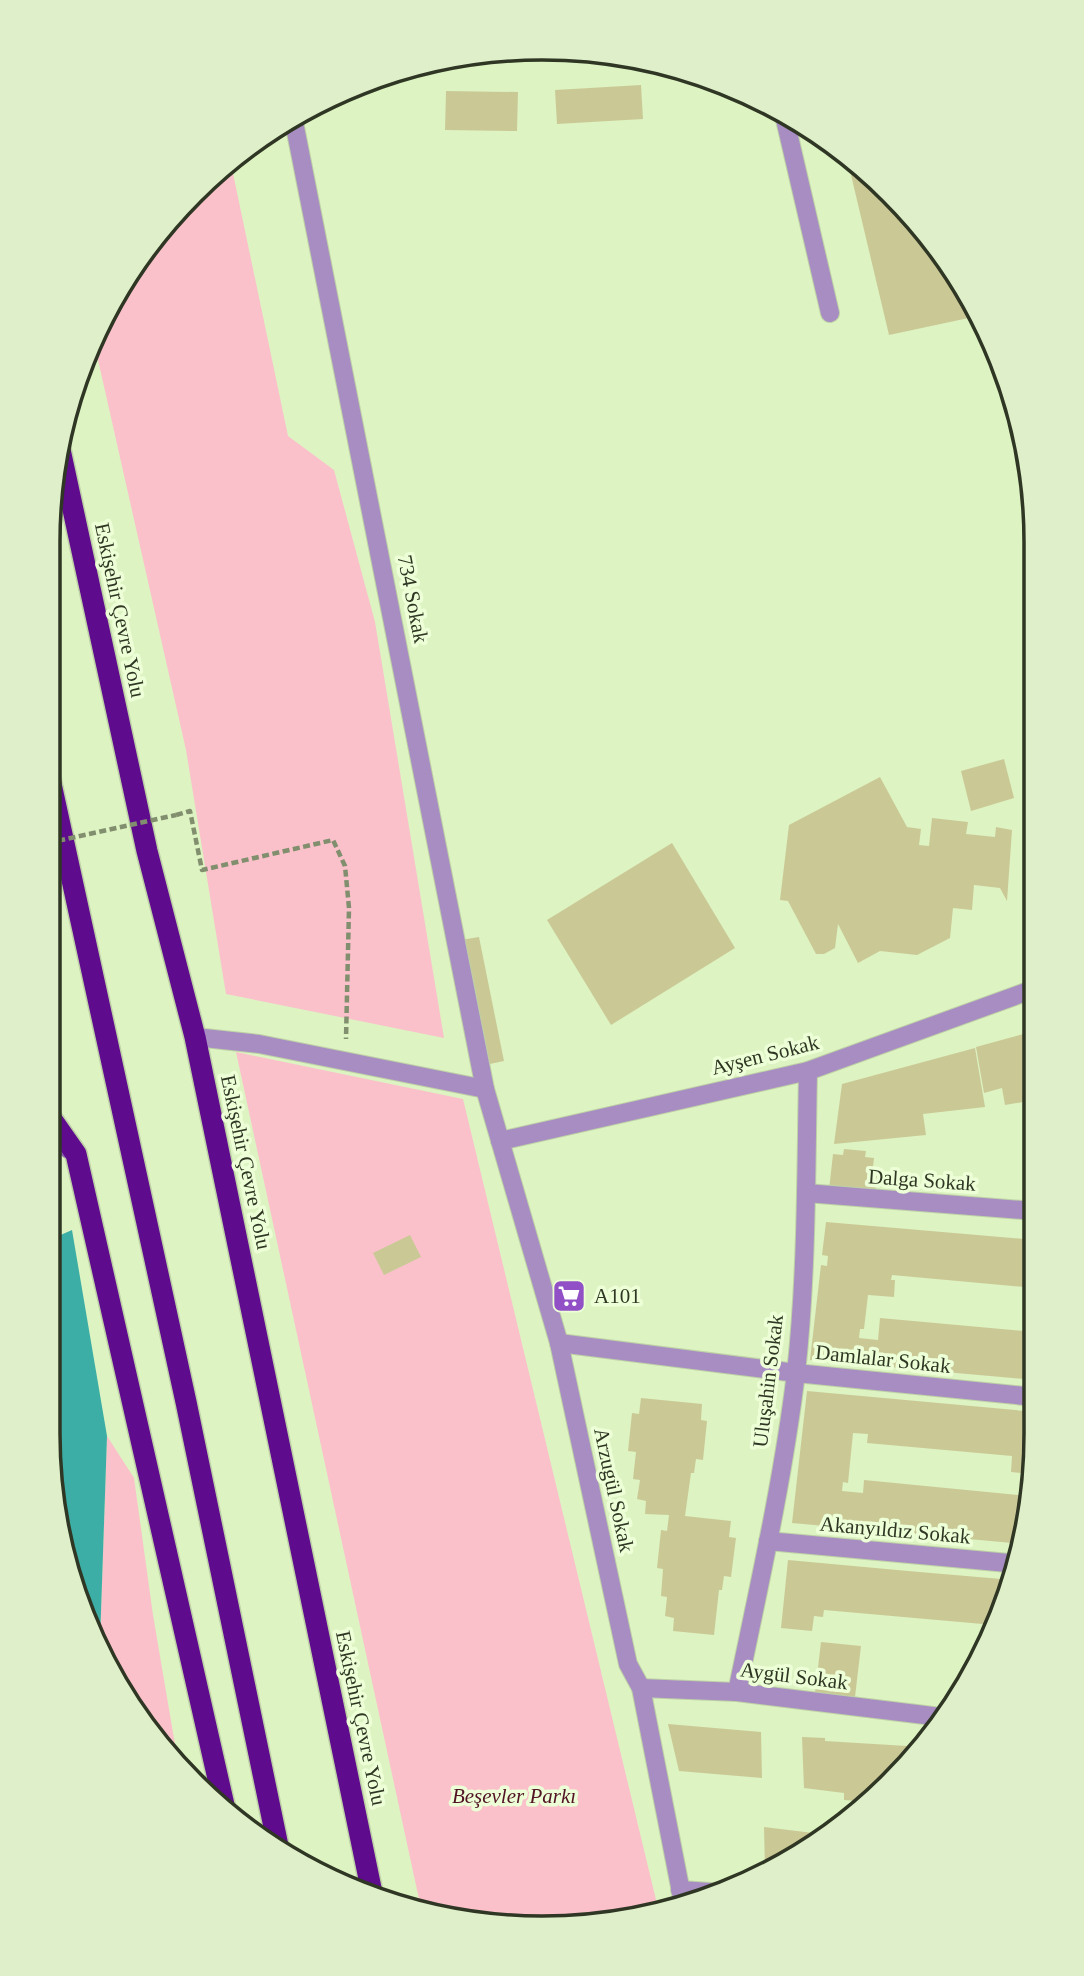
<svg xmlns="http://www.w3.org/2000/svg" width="1084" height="1976" font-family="Georgia,serif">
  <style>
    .green { fill: #fac1cb }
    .water { fill: #3caea5 }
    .building { fill: #cac996; fill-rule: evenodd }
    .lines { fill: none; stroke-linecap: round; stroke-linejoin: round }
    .street-casing { stroke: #bed1a6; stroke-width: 20 }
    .secondary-casing { stroke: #bed1a6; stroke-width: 20 }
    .highway-casing { stroke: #bed1a6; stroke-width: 24 }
    .path { stroke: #818f6e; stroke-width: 4.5; stroke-dasharray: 7 3.5; stroke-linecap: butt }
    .street { stroke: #a88dc3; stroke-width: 18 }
    .secondary { stroke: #895eae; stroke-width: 18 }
    .highway { stroke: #5e0b8d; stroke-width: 21 }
    .path-bridge { stroke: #818f6e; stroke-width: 4.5; stroke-dasharray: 7 3.5; stroke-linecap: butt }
    .labels { text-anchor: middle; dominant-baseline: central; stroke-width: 7; stroke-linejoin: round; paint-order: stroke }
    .street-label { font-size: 21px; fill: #2f3724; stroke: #edffd7 }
    .poi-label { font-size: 21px; fill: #2f3724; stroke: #edffd7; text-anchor: start }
    .park-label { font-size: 21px; font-style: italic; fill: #521325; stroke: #edffd7 }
    .rim { fill: none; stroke: #2f3724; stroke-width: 3.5 }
  </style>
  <rect width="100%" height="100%" fill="#ddf3c2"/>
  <g class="green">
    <polygon points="230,159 288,436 334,470 375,622 444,1038 226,994 186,750 94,342 113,295 170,216"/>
    <polygon points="236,1052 463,1099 658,1908 575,1928 422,1913"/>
    <polygon points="107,1436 134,1478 153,1615 178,1762 150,1735 100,1642"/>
  </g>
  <polygon class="water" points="72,1230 107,1436 100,1642 74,1593 47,1434 47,1241"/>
  <g class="building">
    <polygon points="641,85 643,119 557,124 555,90"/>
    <polygon points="446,91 518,92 517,131 445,130"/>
    <polygon points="847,158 892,192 954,267 978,316 889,335"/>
    <polygon points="1004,759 1014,798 971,811 961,771"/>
    <polygon points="880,777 907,827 921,829 919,845 929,846 932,818 968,822 966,834 995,837 996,827 1012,830 1007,901 1000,888 974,885 972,910 953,908 950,938 917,955 880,951 858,963 838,924 835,948 824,954 816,954 788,901 780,900 789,825"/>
    <polygon points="672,843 735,948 611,1025 547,920"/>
    <polygon points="479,937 504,1061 485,1065 461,940"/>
    <polygon points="1034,1031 1035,1100 1005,1105 1002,1088 984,1093 976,1047"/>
    <polygon points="975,1048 985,1107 923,1114 926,1135 834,1144 842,1084"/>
    <polygon points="844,1149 866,1151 865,1157 874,1158 872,1176 877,1176 875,1194 829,1190 833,1154 843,1155"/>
    <polygon points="826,1222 1035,1240 1035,1288 892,1275 891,1280 895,1280 894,1297 868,1295 864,1329 860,1329 859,1338 878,1340 880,1318 1035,1332 1035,1380 810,1360 821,1265 827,1266 828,1256 822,1255"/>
    <polygon points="410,1235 421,1257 384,1275 373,1253"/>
    <path d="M807,1391L1036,1412V1466L1023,1544L792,1523ZM853,1433L868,1434L867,1443L1012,1456L1011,1472L1030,1474L1028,1496L864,1480L863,1493L842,1491L843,1482L848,1483Z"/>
    <polygon points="641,1398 702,1404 701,1420 707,1421 703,1460 696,1459 694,1473 691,1473 685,1516 731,1521 729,1537 736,1538 731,1577 724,1576 722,1590 719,1590 714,1635 673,1631 674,1618 665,1616 667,1597 661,1596 663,1569 657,1568 661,1530 667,1531 669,1515 645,1514 646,1501 637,1499 640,1480 633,1479 636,1452 628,1451 632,1413 639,1414"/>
    <polygon points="788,1560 908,1571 1013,1580 994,1625 824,1610 823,1617 814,1616 812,1631 781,1628"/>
    <polygon points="821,1642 861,1646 855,1697 815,1693"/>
    <polygon points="668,1724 761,1732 762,1778 679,1771"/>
    <polygon points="802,1737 825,1738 825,1741 907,1746 906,1760 871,1802 844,1800 844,1793 804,1788"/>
    <polygon points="764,1827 805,1832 823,1834 765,1870"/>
  </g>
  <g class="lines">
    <defs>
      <g id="street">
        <polyline points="783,111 830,313"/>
        <polyline points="293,117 485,1089 559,1343 628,1664 641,1688 683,1902"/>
        <polyline points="195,1037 259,1044 485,1089"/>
        <polyline points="500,1141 808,1071 1034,989"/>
        <polyline points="806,1193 1035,1211"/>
        <polyline points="559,1343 796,1373 1035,1397"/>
        <polyline points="768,1541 1019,1564"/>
        <polyline points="641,1688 737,1692 941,1717"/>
        <path d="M737,1692C759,1586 783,1480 796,1373C807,1273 806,1171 808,1071"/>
        <polyline points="680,1890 725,1893"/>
      </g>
      <polyline id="secondary" points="48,1137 73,1152"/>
      <g id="highway">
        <polyline points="59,445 147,851 195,1037 372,1893"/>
        <polyline points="48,770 186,1402 279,1851"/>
        <polyline points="48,1114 76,1154 224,1805"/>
      </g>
    </defs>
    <use href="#street" class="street-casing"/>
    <use href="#secondary" class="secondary-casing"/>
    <use href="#highway" class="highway-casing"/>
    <polyline class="path" points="176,815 190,811 202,870 333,840 345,866 349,908 346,1039"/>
    <use href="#street" class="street"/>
    <use href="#secondary" class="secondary"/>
    <use href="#highway" class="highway"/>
    <polyline class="path-bridge" points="48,843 176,815"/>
  </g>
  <defs>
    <symbol id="supermarket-square" viewBox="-11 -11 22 22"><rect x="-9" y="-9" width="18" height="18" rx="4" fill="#9150c5" stroke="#edffd7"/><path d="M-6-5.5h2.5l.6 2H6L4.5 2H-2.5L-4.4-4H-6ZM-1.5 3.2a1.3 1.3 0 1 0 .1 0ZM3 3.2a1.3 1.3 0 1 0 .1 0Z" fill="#fff"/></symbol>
  </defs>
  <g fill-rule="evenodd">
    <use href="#supermarket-square" x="550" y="1277" width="38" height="38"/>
  </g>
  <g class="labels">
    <g class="street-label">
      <text transform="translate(413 599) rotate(79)">734 Sokak</text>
      <text transform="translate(120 610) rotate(78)">Eskişehir Çevre Yolu</text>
      <text transform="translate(765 1055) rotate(-14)">Ayşen Sokak</text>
      <text transform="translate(246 1162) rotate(78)">Eskişehir Çevre Yolu</text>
      <text transform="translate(922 1180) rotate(4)">Dalga Sokak</text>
      <text transform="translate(883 1359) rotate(6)">Damlalar Sokak</text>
      <text transform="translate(768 1381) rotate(-83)">Uluşahin Sokak</text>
      <text transform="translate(614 1490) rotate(78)">Arzugül Sokak</text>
      <text transform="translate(895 1530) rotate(5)">Akanyıldız Sokak</text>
      <text transform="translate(794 1676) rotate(7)">Aygül Sokak</text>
      <text transform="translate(361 1718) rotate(78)">Eskişehir Çevre Yolu</text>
    </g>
    <g class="poi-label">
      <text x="594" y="1296">A101</text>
    </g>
    <g class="park-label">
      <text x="514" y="1796">Beşevler Parkı</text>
    </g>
  </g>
  <path d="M0 0H1084V1976H0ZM542 60H542A482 482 0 0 1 1024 542V1434A482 482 0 0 1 542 1916H542A482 482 0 0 1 60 1434V542A482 482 0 0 1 542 60Z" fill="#deefc9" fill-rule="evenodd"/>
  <path class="rim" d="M542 60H542A482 482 0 0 1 1024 542V1434A482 482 0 0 1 542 1916H542A482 482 0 0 1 60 1434V542A482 482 0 0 1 542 60Z"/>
</svg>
